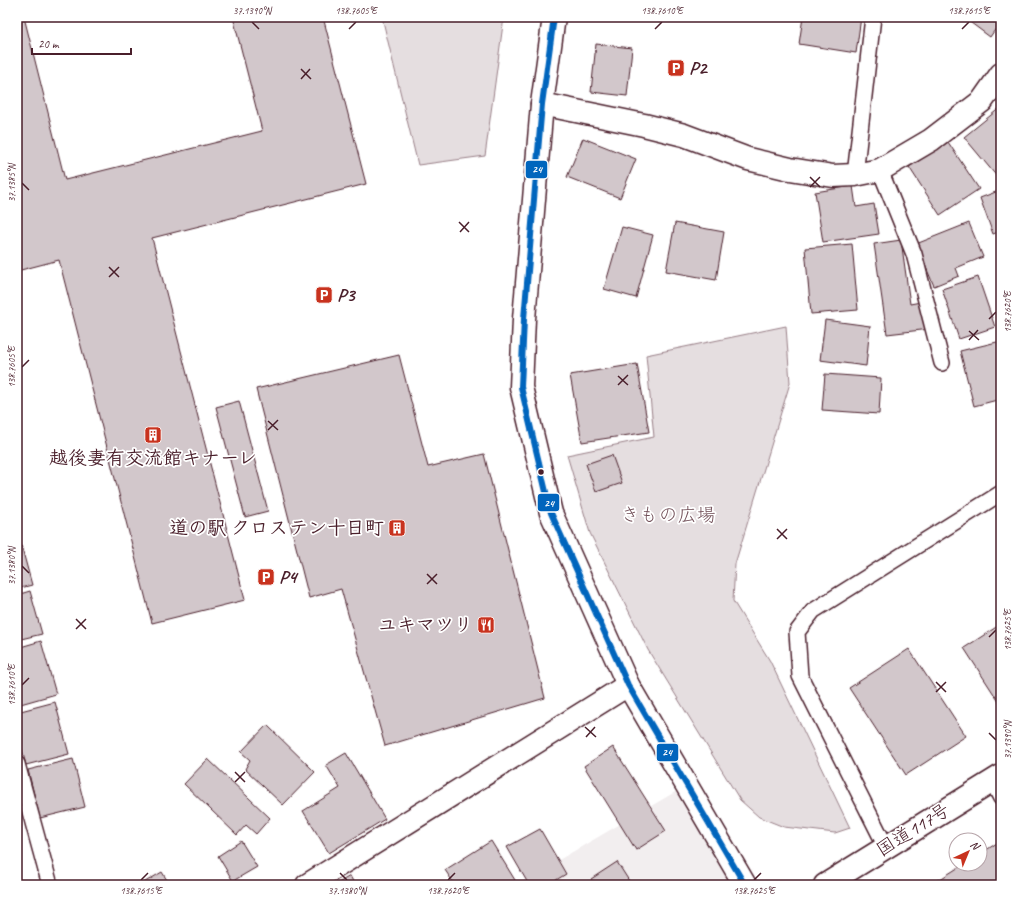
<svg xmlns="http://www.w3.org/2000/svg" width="1018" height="902" font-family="Caveat,'Klee One',sans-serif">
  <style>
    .built { fill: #f2eeef }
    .green { fill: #e5dee0; stroke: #987e86 }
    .building { fill: #d2c7cb; stroke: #4a1f2b }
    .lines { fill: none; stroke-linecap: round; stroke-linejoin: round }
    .service-casing { stroke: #4a1f2b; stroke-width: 18 }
    .minor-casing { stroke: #4a1f2b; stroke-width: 25 }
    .secondary-casing { stroke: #4a1f2b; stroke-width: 25 }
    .trunk-casing { stroke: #4a1f2b; stroke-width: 25 }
    .service { stroke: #fff; stroke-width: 15 }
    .minor { stroke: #fff; stroke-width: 22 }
    .secondary { stroke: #fff; stroke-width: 22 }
    .trunk { stroke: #fff; stroke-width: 22 }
    .bus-1-casing { stroke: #fff; stroke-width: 9 }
    .bus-1 { stroke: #0065bd; stroke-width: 6 }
    .ticks { fill: none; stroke: #4a1f2b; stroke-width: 1.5 }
    .bus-dot { fill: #4a1f2b; stroke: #fff; stroke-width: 1.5 }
    .labels { text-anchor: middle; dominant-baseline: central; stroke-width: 3.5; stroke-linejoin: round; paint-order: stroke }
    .poi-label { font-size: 19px; font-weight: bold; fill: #4a1f2b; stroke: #fff; text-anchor: start }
    .park-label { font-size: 19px; fill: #714f58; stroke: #fff }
    .street-label { font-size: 19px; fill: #4a1f2b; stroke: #fff }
    .line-badge { stroke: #fff; stroke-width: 1.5 }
    .badge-label { font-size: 11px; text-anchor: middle; font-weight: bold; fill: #fff }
    .neatline { fill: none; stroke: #4a1f2b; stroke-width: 1.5 }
    .ticks-label { font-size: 10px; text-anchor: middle; fill: #4a1f2b }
  </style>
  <rect width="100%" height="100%" fill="#fff"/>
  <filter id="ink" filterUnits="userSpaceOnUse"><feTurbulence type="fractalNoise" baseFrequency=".025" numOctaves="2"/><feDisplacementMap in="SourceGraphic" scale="8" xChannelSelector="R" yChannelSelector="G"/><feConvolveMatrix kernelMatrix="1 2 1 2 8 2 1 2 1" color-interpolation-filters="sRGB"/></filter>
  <g filter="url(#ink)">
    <polygon class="built" points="687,785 745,885 516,885"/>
    <g class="green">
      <polygon points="382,17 504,17 485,156 418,165"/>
      <polygon points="786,326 790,383 735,564 733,601 770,661 850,828 835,833 784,827 759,817 740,800 648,650 590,533 567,455 654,437 646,355"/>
    </g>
    <g class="building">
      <polygon points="17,17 24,17 65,180 262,131 233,17 323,17 366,184 152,238 245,600 152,623 59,260 17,271"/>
      <polygon points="803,17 861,17 856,53 799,44"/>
      <polygon points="963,17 1001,17 1001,21 990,37"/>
      <polygon points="596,44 632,48 627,96 591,92"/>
      <polygon points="1001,107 1001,177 999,179 964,137"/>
      <polygon points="583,138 636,159 620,198 567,177"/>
      <polygon points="948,142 979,189 940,215 909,167"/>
      <polygon points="853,186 856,207 874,204 879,234 823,242 815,192"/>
      <polygon points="1001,190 1001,231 993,234 980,198"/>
      <polygon points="675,223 724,232 716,280 666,271"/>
      <polygon points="969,223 983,257 956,268 959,276 934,286 916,244"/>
      <polygon points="622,227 653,235 636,298 604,289"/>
      <polygon points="901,240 910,304 926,301 930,329 887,334 874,244"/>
      <polygon points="852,244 858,310 811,314 805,248"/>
      <polygon points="978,277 995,327 959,339 942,289"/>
      <polygon points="825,320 870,326 866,366 820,360"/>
      <polygon points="1001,341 1001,399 974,406 960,351"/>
      <polygon points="399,355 428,467 484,454 545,698 385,746 341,589 309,598 256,389"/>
      <polygon points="637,364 649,432 582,442 570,375"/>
      <polygon points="825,374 881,378 879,414 822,410"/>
      <polygon points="239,401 268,511 245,517 216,407"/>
      <polygon points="612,455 622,483 596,492 586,464"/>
      <polygon points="17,530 32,585 17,589"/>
      <polygon points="30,591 42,634 17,640 17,595"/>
      <polygon points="1001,624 1001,705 964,648"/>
      <polygon points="41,641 56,694 17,705 17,648"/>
      <polygon points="909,649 966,736 906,775 849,688"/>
      <polygon points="55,702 69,754 26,765 17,731 17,712"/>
      <polygon points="267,725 315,772 283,805 245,769 250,760 241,752"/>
      <polygon points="613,747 666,831 636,850 584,766"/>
      <polygon points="346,753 385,819 329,853 303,811 340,788 326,765"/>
      <polygon points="73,759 85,807 40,818 28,770"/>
      <polygon points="208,759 270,818 256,834 246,825 237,835 184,784"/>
      <polygon points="540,829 566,874 548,885 529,885 507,847"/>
      <polygon points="241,841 257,867 233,881 218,856"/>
      <polygon points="491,841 518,885 455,885 445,870"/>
      <polygon points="997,843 1001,850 1001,876 998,877 1001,882 1001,885 939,885 937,881 964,864 980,864 980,854"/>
      <polygon points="617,862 631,884 595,885 591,879"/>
      <polygon points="162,872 170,885 140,885"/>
      <polygon points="350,876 355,885 335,885"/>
      <polygon points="589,881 591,885 582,885"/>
    </g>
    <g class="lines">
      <defs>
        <g id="service">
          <polyline points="880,170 914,254 942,363"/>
          <polyline points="855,175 873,17"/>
          <polyline points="17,764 50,885"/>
          <polyline points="992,781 1001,798"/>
          <polyline points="886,847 800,676 797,632 813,611 1001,493"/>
        </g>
        <g id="minor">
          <polyline points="542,104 644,125 684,135 748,159 790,169 833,176 855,175 880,170 931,140 982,101 1001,74"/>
          <polyline points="307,885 628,685"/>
        </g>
        <polyline id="secondary" points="554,17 542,104 524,319 521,387 551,513 628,685 745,885"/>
        <polyline id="trunk" points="825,885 1001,776"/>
      </defs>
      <use href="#service" class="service-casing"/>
      <use href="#minor" class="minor-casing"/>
      <use href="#secondary" class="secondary-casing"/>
      <use href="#trunk" class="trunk-casing"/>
      <use href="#service" class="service"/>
      <use href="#minor" class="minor"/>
      <use href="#secondary" class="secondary"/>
      <use href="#trunk" class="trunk"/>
      <defs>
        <polyline id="bus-1" points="554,17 542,104 524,319 521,387 551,513 628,685 745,885"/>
      </defs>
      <use href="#bus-1" class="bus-1-casing"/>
      <use href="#bus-1" class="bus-1"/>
    </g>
  </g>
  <path class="ticks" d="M252,22L259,29M349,29L356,22M655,29L662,22M962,29L969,22M301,69L311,79M301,79L310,69M810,177L820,187M22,183L29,190M810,187L820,177M459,222L469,232M460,232L469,222M109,267L119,277M109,277L119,267M989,319L996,312M969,331L979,340M969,340L978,330M22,367L29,360M618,376L628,385M618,385L628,375M268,421L278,430M268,430L278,420M777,529L787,539M777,539L787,529M22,566L29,573M427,574L437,584M427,584L437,574M76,619L86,629M76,629L86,619M989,637L996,630M936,682L946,692M22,685L29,678M936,692L946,682M585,727L596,737M989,733L996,740M586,737L595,727M235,772L245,782M235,782L245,772M340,873L347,880M141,880L148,873M448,880L455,873M754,880L761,873"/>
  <defs>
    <symbol id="parking-square" viewBox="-11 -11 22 22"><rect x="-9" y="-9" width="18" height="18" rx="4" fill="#c8321e" stroke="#fff"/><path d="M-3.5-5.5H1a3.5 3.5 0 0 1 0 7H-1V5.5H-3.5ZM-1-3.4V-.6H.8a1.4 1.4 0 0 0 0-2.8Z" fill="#fff"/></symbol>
    <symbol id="building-square" viewBox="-11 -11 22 22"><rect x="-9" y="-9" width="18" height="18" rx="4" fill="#c8321e" stroke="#fff"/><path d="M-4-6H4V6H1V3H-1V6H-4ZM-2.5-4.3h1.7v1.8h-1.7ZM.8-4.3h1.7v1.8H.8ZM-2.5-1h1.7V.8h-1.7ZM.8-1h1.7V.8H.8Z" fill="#fff"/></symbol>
    <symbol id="restaurant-square" viewBox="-11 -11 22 22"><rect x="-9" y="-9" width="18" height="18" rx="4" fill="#c8321e" stroke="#fff"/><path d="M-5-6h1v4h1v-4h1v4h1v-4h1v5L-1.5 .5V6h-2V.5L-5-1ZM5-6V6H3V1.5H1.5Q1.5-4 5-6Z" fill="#fff"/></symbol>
  </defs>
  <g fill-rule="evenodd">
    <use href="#parking-square" x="666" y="58" width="20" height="20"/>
    <use href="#parking-square" x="314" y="285" width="20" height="20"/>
    <use href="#building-square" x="143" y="425" width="20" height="20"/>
    <use href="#building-square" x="387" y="518" width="20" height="20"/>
    <use href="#parking-square" x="256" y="567" width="20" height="20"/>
    <use href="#restaurant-square" x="476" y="615" width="20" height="20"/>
  </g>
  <circle class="bus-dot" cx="541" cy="472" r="3.5"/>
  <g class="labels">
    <g class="poi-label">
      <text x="689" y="68">P2</text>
      <text x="337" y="295">P3</text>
      <text x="153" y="458" text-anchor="middle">越後妻有交流館キナーレ</text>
      <text x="384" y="528" text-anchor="end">道の駅 クロステン十日町</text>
      <text x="279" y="577">P4</text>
      <text x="473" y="625" text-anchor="end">ユキマツリ</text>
    </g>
    <g class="park-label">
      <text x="668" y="515">きもの広場</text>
    </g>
    <g class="street-label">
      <text transform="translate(913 830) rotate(-32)">国道117号</text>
    </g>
  </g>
  <g class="line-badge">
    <rect x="525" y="160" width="23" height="19" rx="4" fill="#0065bd"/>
    <rect x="537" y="493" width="23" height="19" rx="4" fill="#0065bd"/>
    <rect x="656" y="743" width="23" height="19" rx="4" fill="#0065bd"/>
  </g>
  <g class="badge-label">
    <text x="537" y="173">24</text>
    <text x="549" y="507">24</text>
    <text x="667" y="756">24</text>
  </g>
  <rect width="1018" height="902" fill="none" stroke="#fff" stroke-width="44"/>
  <g transform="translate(968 852) rotate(44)"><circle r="19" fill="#ffffff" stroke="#b7a5aa"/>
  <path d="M0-3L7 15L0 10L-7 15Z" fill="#c8321e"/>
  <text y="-6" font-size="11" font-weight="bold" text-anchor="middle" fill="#4a1f2b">N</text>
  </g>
  <path d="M32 48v6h99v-6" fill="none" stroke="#4a1f2b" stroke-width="2"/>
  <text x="38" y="48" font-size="12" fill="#4a1f2b" stroke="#ffffff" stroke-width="3" paint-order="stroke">20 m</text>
  <rect x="22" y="22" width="974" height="858" class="neatline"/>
  <g class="ticks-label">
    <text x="252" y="14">37.1390°N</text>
    <text x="356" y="14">138.7605°E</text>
    <text x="662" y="14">138.7610°E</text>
    <text x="969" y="14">138.7615°E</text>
    <text transform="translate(11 183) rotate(-90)" y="4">37.1385°N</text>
    <text transform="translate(1007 312) rotate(-90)" y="4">138.7620°E</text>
    <text transform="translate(11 367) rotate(-90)" y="4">138.7605°E</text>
    <text transform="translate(11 566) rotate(-90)" y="4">37.1380°N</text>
    <text transform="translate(1007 630) rotate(-90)" y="4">138.7625°E</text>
    <text transform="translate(11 685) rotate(-90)" y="4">138.7610°E</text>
    <text transform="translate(1007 740) rotate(-90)" y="4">37.1390°N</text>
    <text x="141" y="894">138.7615°E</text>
    <text x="347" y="894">37.1380°N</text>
    <text x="448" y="894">138.7620°E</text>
    <text x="754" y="894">138.7625°E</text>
  </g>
</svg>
